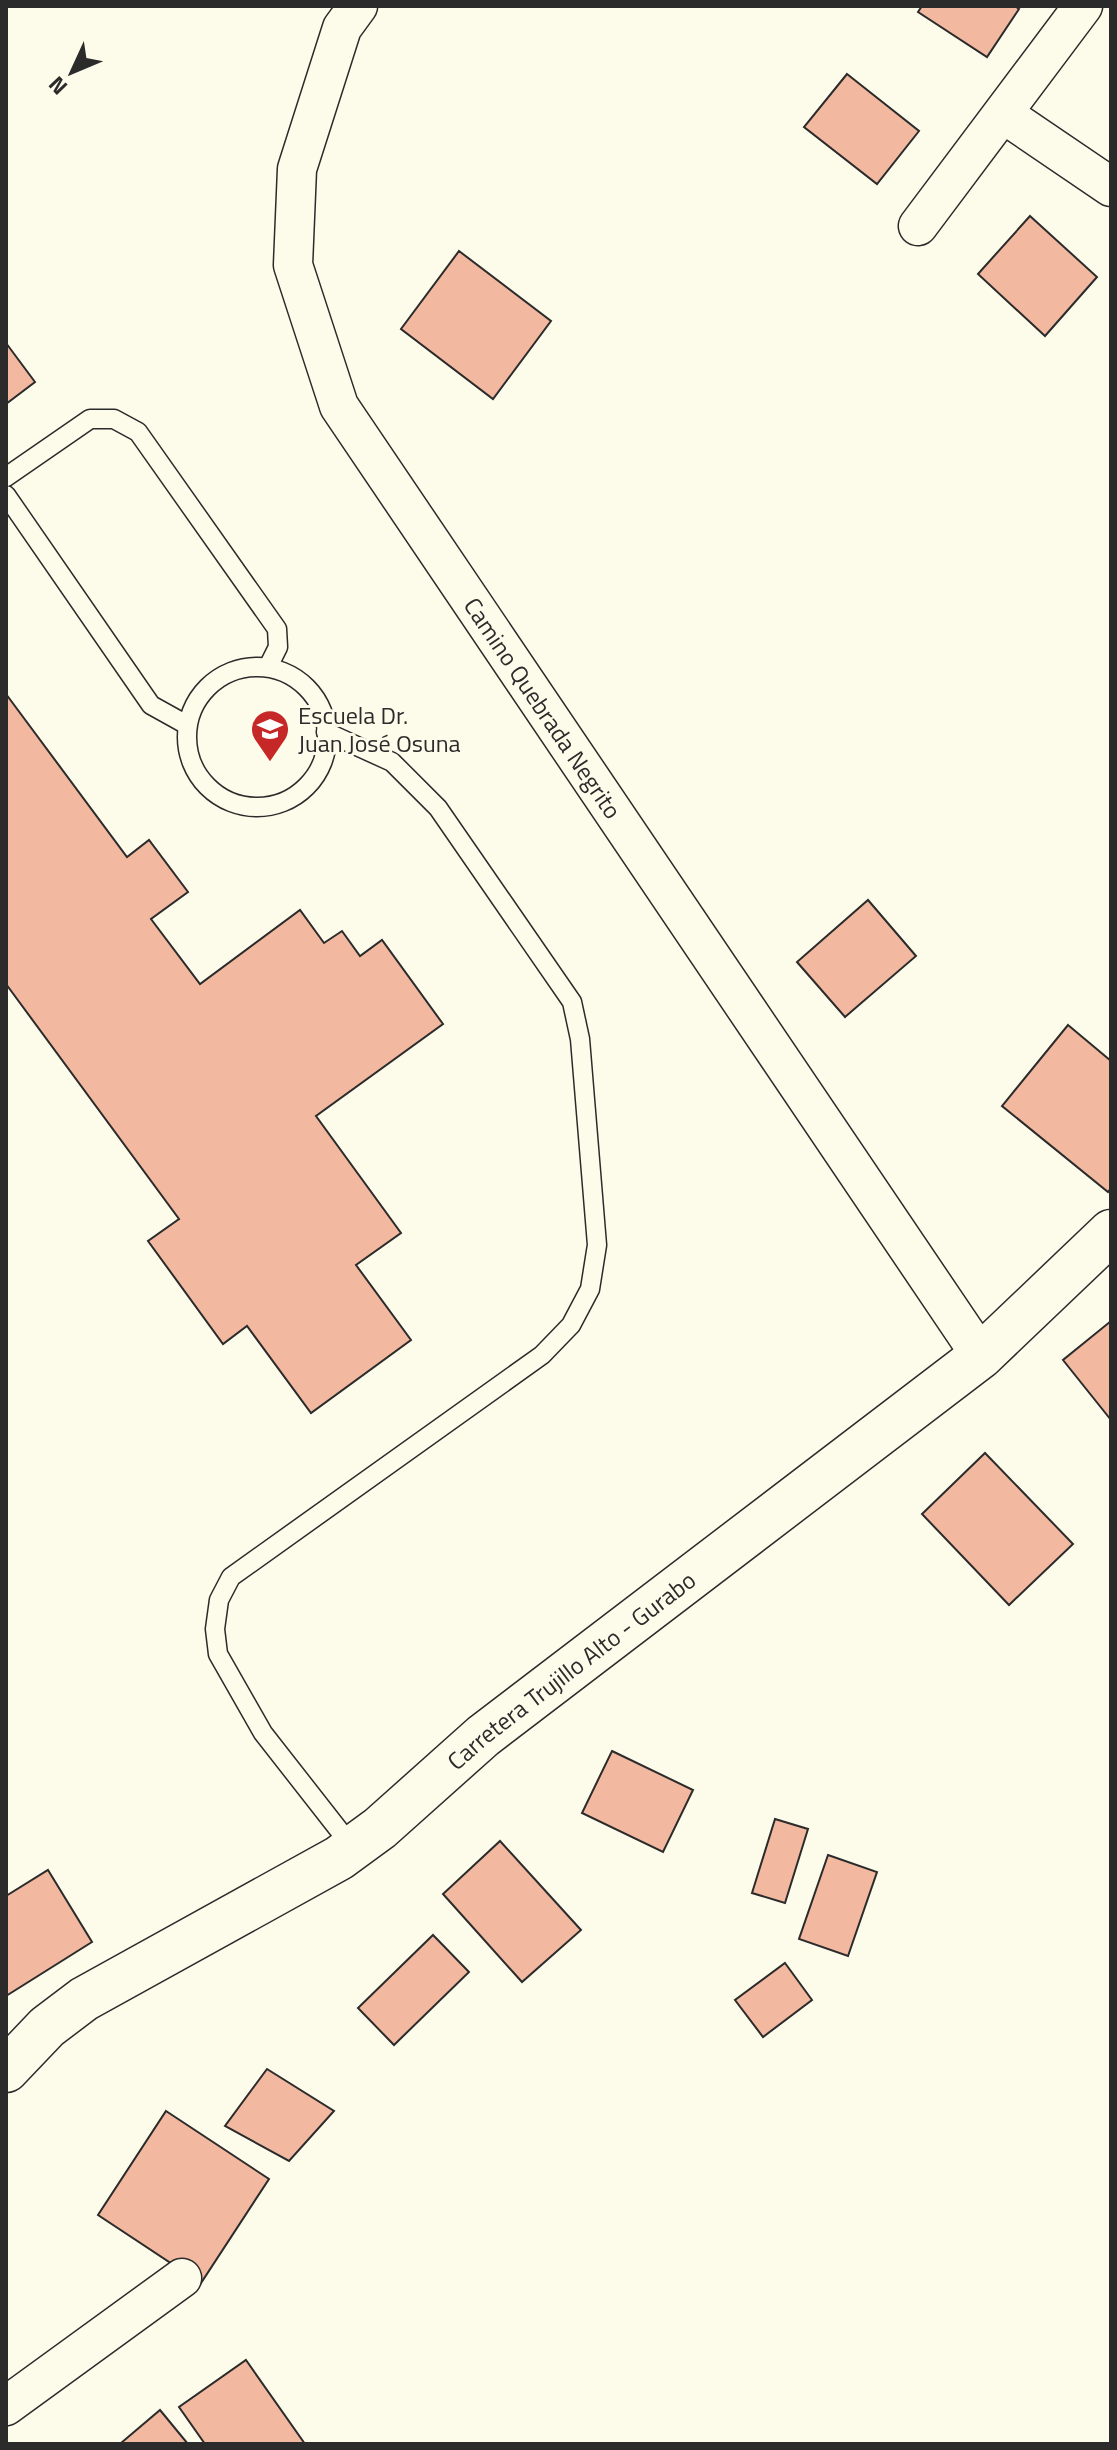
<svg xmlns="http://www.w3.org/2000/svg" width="1117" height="2450" font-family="'Titillium Web',sans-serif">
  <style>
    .building { fill: #f2b8a0; stroke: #2b2b2b; stroke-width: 2 }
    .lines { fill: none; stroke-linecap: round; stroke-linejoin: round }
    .service-casing { stroke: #2b2b2b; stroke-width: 21 }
    .minor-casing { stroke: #2b2b2b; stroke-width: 41 }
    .secondary-casing { stroke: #2b2b2b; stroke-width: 47 }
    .service { stroke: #fdfbea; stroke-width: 18 }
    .minor { stroke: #fdfbea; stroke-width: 38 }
    .secondary { stroke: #fdfbea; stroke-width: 44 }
    .labels { text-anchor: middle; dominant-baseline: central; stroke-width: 6; stroke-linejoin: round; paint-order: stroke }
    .street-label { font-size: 24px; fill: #2b2b2b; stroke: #fdfbea }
    .poi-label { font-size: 24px; fill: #2b2b2b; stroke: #fdfbea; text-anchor: start }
  </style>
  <rect width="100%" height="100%" fill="#fdfbea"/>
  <g class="building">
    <polygon points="922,6 1015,6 1019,9 987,57 918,12"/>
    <polygon points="847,74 919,131 877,184 804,127"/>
    <polygon points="1030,216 1097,277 1045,336 978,274"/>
    <polygon points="459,251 551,321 493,399 401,329"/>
    <polygon points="6,343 35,382 6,404"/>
    <polygon points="6,694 127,857 149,840 188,892 151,919 200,984 300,910 324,943 342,931 360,956 382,940 443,1024 316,1116 401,1233 356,1265 411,1340 311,1413 247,1326 223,1344 148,1241 179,1219 6,984"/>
    <polygon points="868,900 916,956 845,1017 797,962"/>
    <polygon points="1068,1025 1111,1061 1111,1188 1108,1192 1002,1106"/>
    <polygon points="1111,1321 1111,1420 1063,1360"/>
    <polygon points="985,1453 1073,1544 1009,1605 922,1514"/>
    <polygon points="612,1751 693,1790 663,1852 582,1813"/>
    <polygon points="775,1819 808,1829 785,1903 752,1893"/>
    <polygon points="500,1841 581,1930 522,1982 443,1894"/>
    <polygon points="828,1855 877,1872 848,1956 799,1939"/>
    <polygon points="48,1870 92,1942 6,1996 6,1896"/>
    <polygon points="433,1935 469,1972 394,2045 358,2008"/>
    <polygon points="785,1963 812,2000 763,2037 735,2000"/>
    <polygon points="267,2069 334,2111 289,2161 225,2126"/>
    <polygon points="166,2111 269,2179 201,2283 98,2215"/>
    <polygon points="246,2360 305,2444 205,2444 179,2407"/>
    <polygon points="160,2410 188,2444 122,2444 121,2443"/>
  </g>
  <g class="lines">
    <defs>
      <g id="service">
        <polyline points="6,477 90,419 114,419 138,432 277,629 278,647 268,667"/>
        <polyline points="6,495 151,705 187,725"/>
        <circle cx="257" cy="737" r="70"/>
        <polyline points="326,732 392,762 438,808 572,1002 580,1039 597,1245 590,1289 571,1325 542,1355 231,1577 219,1600 215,1629 218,1654 263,1733 353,1848"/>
      </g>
      <g id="minor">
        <path id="s1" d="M358,6L342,28L297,169L293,265L339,406L981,1356"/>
        <polyline points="1005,115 1111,187"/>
        <polyline points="918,226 1083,6"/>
        <polyline points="6,2406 182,2278"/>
      </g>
      <g id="secondary">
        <path id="s2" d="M6,2070L47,2027L84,1999L339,1858L380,1828L483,1736L981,1356L1111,1232"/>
      </g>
    </defs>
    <use href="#service" class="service-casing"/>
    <use href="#minor" class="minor-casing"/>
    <use href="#secondary" class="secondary-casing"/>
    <use href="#service" class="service"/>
    <use href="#minor" class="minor"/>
    <use href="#secondary" class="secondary"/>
  </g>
  <defs>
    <symbol id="school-pin" viewBox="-11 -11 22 30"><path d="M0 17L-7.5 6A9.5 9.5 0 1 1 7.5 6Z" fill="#c62828" stroke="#fdfbea"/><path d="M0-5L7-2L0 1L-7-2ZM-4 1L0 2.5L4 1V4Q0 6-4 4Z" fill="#fff"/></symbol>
  </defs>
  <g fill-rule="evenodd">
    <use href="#school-pin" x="248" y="707" width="44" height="60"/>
  </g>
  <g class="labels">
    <g class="street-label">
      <text stroke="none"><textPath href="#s1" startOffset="784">Camino Quebrada Negrito</textPath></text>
      <text stroke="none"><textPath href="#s2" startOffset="696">Carretera Trujillo Alto - Gurabo</textPath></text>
    </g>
    <g class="poi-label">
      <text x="298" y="715">Escuela Dr.<tspan x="298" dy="28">Juan José Osuna</tspan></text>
    </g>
  </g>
  <rect width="1117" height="2450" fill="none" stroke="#2b2b2b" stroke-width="16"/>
  <g transform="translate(72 72) rotate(226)" stroke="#fdfbea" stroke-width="6" paint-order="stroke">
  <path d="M0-6L14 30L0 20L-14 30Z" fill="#2b2b2b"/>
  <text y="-12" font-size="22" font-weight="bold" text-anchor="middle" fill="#2b2b2b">N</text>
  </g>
</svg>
